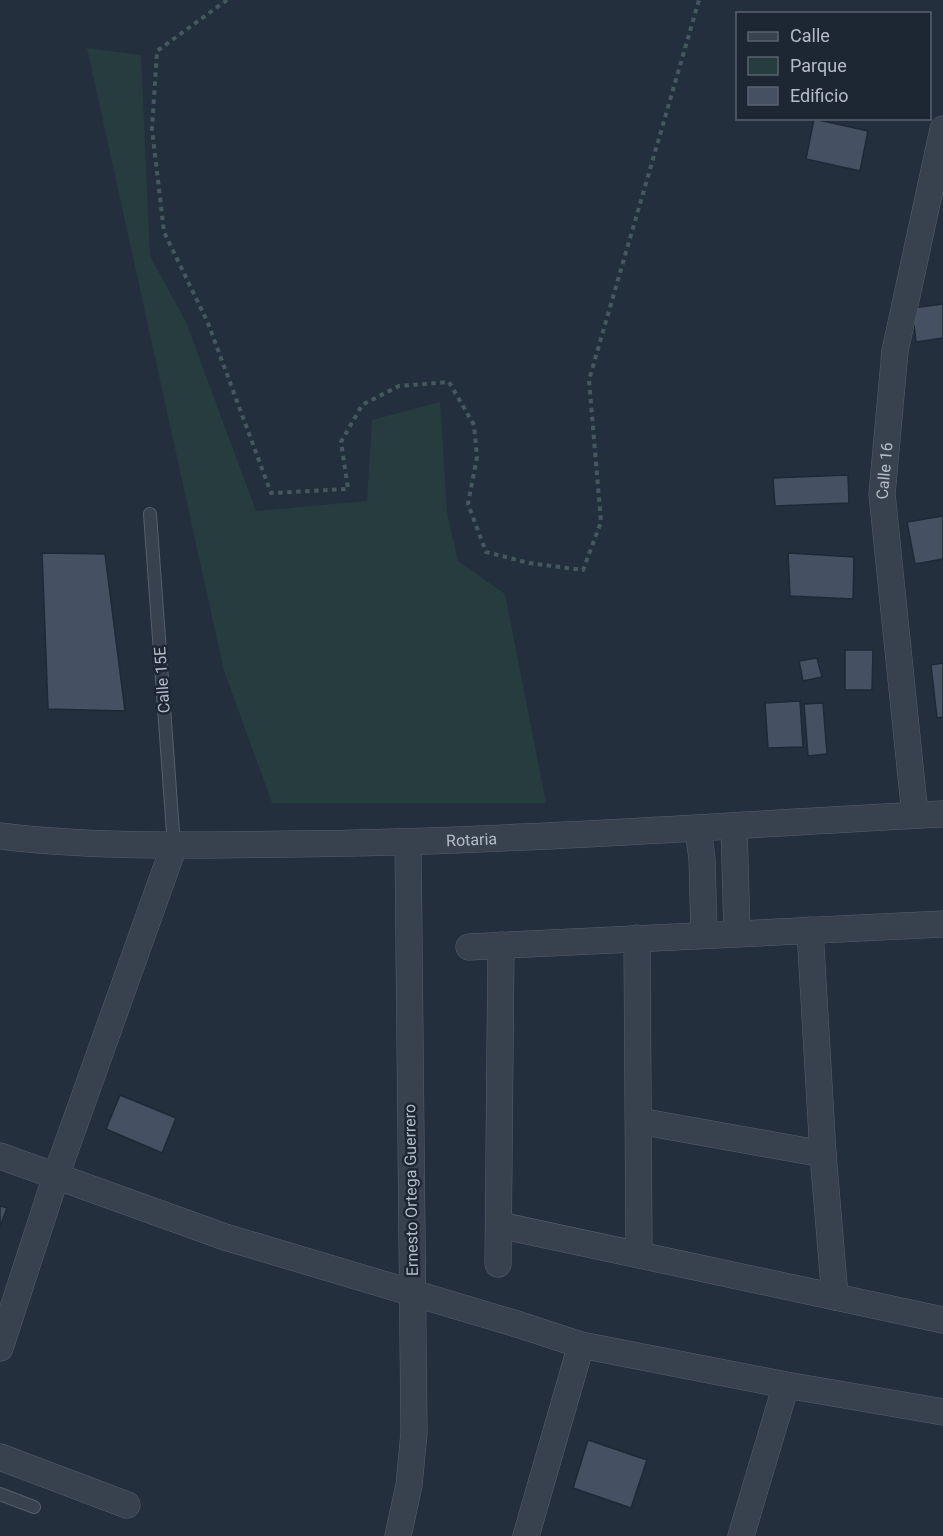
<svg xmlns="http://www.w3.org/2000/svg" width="943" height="1536" font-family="Roboto,sans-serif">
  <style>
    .green { fill: #263c3f }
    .building { fill: #455162; stroke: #1f2835; stroke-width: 1.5 }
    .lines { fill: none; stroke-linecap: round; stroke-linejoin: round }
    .service-casing { stroke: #565f6c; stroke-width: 14 }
    .minor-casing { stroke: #565f6c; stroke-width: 27 }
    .path { stroke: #44595c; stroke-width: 4; stroke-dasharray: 4.5 4.5; stroke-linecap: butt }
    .service { stroke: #38414e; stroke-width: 12 }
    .minor { stroke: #38414e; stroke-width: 26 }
    .labels { text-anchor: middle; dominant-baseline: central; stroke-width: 5; stroke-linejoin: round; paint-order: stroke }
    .street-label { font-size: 16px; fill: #b4bcc9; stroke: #1d2633 }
  </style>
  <rect width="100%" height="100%" fill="#242f3e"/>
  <polygon class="green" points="87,48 141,55 150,256 186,322 256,511 367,501 372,420 440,402 447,512 458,561 505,594 546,803 272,803 224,671"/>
  <g class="building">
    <polygon points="814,119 868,131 860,171 806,159"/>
    <polygon points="943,304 943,338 916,342 912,308"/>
    <polygon points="848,475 849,503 775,506 773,478"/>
    <polygon points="943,516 943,559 915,564 907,522"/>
    <polygon points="42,553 105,554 125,711 48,709"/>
    <polygon points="788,553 854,557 853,599 790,596"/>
    <polygon points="845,650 873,650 872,690 845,690"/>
    <polygon points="817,658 822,677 803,681 799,661"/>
    <polygon points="943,663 943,717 937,718 931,665"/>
    <polygon points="800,701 803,747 768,748 765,703"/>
    <polygon points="823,703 827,754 808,756 804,704"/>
    <polygon points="120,1095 176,1118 162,1153 106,1129"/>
    <polygon points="0,1206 7,1208 0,1227"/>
    <polygon points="588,1440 647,1460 631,1508 573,1488"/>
  </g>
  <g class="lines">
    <defs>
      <g id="service">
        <polyline points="150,514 174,846"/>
        <polyline points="0,1494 34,1507"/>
      </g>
      <g id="minor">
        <path id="s1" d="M915,815L882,494L895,351L943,129"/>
        <polyline points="734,827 737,933"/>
        <polyline points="698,829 702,859 704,934"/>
        <path id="s2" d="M0,836C96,848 193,845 289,844C507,842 725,825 943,814"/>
        <polyline points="810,930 823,1154 835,1297"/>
        <polyline points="637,938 639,1254"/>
        <polyline points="469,947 943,924"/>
        <polyline points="639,1121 823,1154"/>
        <polyline points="0,1156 225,1237 520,1325 581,1345 786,1385 943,1412"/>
        <polyline points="499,1225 943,1320"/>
        <polyline points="498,1264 501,945"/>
        <polyline points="0,1348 56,1176 174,846"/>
        <polyline points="0,1457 127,1505"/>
        <polyline points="398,1536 409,1485 414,1433 408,843"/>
        <polyline points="526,1536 581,1345"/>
        <polyline points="741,1536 786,1385"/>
      </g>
    </defs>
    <use href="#service" class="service-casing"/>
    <use href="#minor" class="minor-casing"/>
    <polyline class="path" points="227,0 157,51 152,129 164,232 208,323 271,493 348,489 341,442 362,405 399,386 449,382 474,425 477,457 468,504 486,552 529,563 583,570 601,522 589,380 699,0"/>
    <use href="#service" class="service"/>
    <use href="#minor" class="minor"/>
  </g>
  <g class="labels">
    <g class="street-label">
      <text stroke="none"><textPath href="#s1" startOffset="346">Calle 16</textPath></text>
      <text transform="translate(162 680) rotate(-94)">Calle 15E</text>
      <text stroke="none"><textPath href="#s2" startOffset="472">Rotaria</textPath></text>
      <text transform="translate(411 1190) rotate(-91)">Ernesto Ortega Guerrero</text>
    </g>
  </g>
  <rect x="736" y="12" width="195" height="108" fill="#1d2633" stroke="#59626f" stroke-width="1.5"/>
  <rect x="748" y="32" width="30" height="9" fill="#38414e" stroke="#59626f" stroke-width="1.5"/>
  <text x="790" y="42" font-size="18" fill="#b4bcc9">Calle</text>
  <rect x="748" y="57" width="30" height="18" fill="#263c3f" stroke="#59626f" stroke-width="1.5"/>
  <text x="790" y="72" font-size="18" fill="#b4bcc9">Parque</text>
  <rect x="748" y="87" width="30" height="18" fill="#455162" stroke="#59626f" stroke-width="1.5"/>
  <text x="790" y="102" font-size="18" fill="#b4bcc9">Edificio</text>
</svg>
